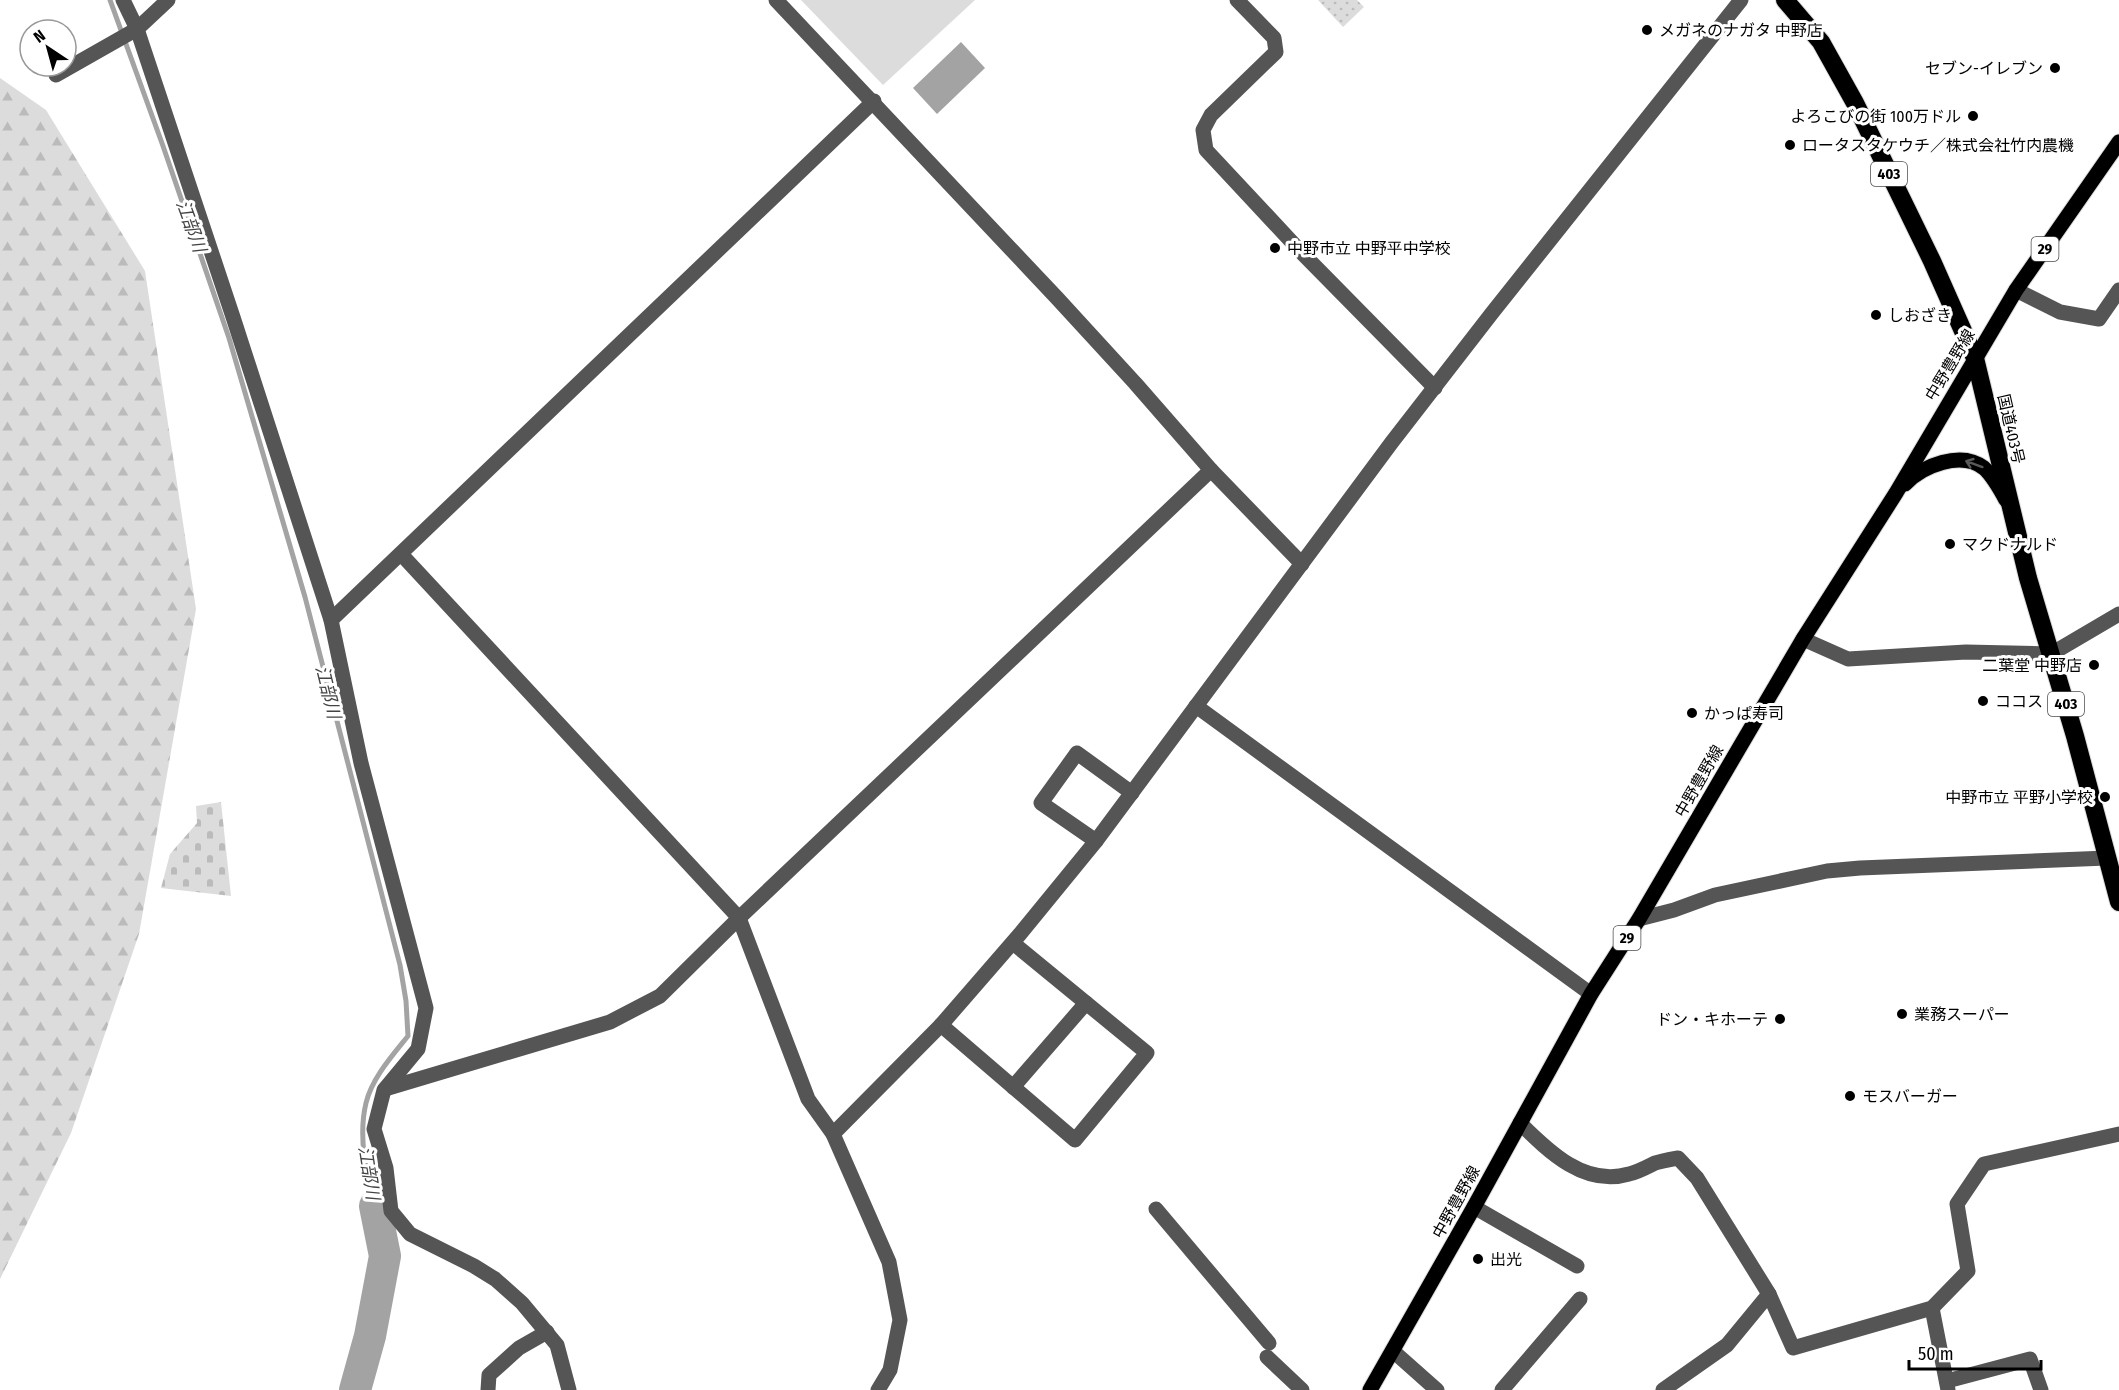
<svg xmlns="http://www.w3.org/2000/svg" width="2119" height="1390" font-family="'Fira Sans Condensed','Noto Sans JP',sans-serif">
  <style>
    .grass { fill: url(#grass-dots) }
    .forest { fill: url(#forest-firs) }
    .cemetery { fill: url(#cemetery-stones) }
    .pitch { fill: #dcdcdc }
    .water { fill: #a3a3a3 }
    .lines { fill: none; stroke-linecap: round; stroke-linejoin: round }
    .stream { stroke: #a3a3a3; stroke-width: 5 }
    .river { stroke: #a3a3a3; stroke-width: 32 }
    .major-casing { stroke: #dbdbdb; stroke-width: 17 }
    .highway-casing { stroke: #dbdbdb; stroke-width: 20 }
    .minor { stroke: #555; stroke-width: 15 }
    .major { stroke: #000; stroke-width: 15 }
    .highway { stroke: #000; stroke-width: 18 }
    .oneway { stroke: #595959 }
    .poi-dot { fill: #000; stroke: #fff; stroke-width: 2 }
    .labels { text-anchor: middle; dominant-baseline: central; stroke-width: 6; stroke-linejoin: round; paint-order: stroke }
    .shield { fill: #fff; stroke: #4c4c4c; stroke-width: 1.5 }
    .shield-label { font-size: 15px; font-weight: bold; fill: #000 }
    .poi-label { font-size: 16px; fill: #000; stroke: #fff; text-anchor: start }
    .street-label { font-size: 16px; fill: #000; stroke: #fff }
    .water-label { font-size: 18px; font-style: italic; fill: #444; stroke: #fff }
  </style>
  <defs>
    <pattern id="grass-dots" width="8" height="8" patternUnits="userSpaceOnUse" patternTransform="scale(1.5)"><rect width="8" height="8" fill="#dcdcdc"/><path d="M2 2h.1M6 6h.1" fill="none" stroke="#bbb" stroke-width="1.8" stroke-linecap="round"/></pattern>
    <pattern id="forest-firs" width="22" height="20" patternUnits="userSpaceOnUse" patternTransform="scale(1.5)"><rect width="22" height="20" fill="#dcdcdc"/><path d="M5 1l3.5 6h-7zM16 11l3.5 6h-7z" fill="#bbb"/></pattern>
    <pattern id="cemetery-stones" width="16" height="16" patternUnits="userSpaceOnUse" patternTransform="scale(1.5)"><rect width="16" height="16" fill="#dcdcdc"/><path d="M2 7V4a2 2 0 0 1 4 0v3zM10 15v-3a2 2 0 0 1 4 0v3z" fill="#bbb"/></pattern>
  </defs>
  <rect width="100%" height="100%" fill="#fff"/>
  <polygon class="grass" points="1318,0 1357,0 1364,7 1343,27"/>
  <polygon class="forest" points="0,78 46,110 145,271 196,609 139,934 71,1133 0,1279"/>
  <polygon class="cemetery" points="221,802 231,896 161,888 170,854 197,823 196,806"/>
  <polygon class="pitch" points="801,0 975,0 883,85"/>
  <polygon class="water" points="961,42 985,68 937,114 913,88"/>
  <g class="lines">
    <path class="stream" d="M110,0L163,146L229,338L305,597L400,965L406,1001L408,1036C392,1056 372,1078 366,1103C358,1136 366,1174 375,1206"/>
    <polyline class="river" points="355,1390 370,1336 385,1256 375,1206"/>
    <defs>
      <g id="major">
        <path d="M1905,484C1922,466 1961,450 1984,468C1993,476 2000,489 2006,500"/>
        <polyline points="1370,1390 1474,1207 1591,994 1639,919 1803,639 1896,493 2016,290 2119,142"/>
      </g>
      <polyline id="highway" points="1785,0 1821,42 1855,103 1932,261 1975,358 2028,578 2075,736 2119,902"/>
    </defs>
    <use href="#major" class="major-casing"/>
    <use href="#highway" class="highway-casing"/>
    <g class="minor">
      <polyline points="123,0 137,29 233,317 331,620 361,763 426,1008 418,1049 384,1090 374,1129 386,1168 391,1211 410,1234 474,1266 495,1279 522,1303 557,1345 569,1390"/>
      <polyline points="776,0 1057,298 1135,383 1211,470 1302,564"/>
      <polyline points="1237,0 1274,38 1276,52 1211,115 1203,130 1206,150 1303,254 1435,388"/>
      <polyline points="56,75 137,29 168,0"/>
      <polyline points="2016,290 2060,312 2099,319 2119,290"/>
      <polyline points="401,554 739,918 808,1099 833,1134 889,1262 900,1320 890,1370 878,1390"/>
      <polyline points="331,620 874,101"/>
      <polyline points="1803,639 1848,659 1966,652 2051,654 2119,614"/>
      <polyline points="1196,706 1591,994"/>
      <polyline points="1096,841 1041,803 1077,753 1132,793"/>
      <polyline points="1639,919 1674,910 1715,895 1827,871 1860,868 2107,858"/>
      <polyline points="941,1025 1075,1140 1147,1053 1013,943"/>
      <polyline points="1013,1087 1086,1003"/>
      <polyline points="385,1089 610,1022 660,996 739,918 1211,470"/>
      <path d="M1520,1123C1549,1152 1585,1187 1629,1174C1638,1172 1647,1167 1655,1163C1663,1161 1671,1159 1678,1158L1697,1178L1769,1294L1793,1348L1932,1308L1968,1271L1957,1204L1984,1164L2119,1134"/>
      <polyline points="833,1134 941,1025 1020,934 1096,841 1392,442 1492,313 1741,0"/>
      <polyline points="1474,1207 1577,1266"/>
      <polyline points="1156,1209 1269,1343"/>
      <polyline points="1932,1308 1948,1390"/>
      <polyline points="1393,1351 1437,1390"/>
      <polyline points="1267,1357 1302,1390"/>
      <polyline points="1947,1381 2030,1359 2041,1390"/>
      <polyline points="488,1390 489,1375 519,1348 547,1332"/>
      <polyline points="1502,1390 1580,1299"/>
      <polyline points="1663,1390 1727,1345 1769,1294"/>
    </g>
    <use href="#major" class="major"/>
    <use href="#highway" class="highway"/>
  </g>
  <defs><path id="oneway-shaft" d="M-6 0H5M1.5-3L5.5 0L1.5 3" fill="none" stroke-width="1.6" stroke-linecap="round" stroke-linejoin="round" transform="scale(1.5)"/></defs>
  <use class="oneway" href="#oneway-shaft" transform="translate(1974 464) rotate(-160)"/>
  <g class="poi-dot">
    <circle cx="1647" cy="30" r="6"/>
    <circle cx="2055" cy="68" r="6"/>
    <circle cx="1973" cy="116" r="6"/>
    <circle cx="1790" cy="145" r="6"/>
    <circle cx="1275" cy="248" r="6"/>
    <circle cx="1876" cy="315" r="6"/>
    <circle cx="1950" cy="544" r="6"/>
    <circle cx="2094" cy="665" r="6"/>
    <circle cx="1983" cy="701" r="6"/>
    <circle cx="1692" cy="713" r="6"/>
    <circle cx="2105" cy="797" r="6"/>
    <circle cx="1902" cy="1014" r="6"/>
    <circle cx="1780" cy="1019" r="6"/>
    <circle cx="1850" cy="1096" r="6"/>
    <circle cx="1478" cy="1259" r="6"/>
  </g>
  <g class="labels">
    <g class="shield">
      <rect x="1871" y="162" width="36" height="24" rx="4.5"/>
      <rect x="2031.5" y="237" width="27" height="24" rx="4.5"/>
      <rect x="2048" y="692" width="36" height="24" rx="4.5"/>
      <rect x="1613.5" y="926" width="27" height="24" rx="4.5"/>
    </g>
    <g class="shield-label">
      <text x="1889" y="174">403</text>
      <text x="2045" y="249">29</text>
      <text x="2066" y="704">403</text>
      <text x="1627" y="938">29</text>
    </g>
    <g class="poi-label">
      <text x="1659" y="30">メガネのナガタ 中野店</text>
      <text x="2043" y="68" text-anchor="end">セブン-イレブン</text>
      <text x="1961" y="116" text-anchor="end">よろこびの街 100万ドル</text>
      <text x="1802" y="145">ロータスタケウチ／株式会社竹内農機</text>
      <text x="1287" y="248">中野市立 中野平中学校</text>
      <text x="1888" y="315">しおざき</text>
      <text x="1962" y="544">マクドナルド</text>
      <text x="2082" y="665" text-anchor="end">二葉堂 中野店</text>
      <text x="1995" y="701">ココス</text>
      <text x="1704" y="713">かっぱ寿司</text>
      <text x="2093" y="797" text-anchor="end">中野市立 平野小学校</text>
      <text x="1914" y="1014">業務スーパー</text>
      <text x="1768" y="1019" text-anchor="end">ドン・キホーテ</text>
      <text x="1862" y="1096">モスバーガー</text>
      <text x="1490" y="1259">出光</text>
    </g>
    <g class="street-label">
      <text transform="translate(1950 365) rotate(-59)">中野豊野線</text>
      <text transform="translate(2011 429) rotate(77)">国道403号</text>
      <text transform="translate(1699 781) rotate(-60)">中野豊野線</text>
      <text transform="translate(1456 1202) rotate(-61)">中野豊野線</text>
    </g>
    <g class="water-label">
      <text transform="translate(191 226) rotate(70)">江部川</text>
      <text transform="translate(328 692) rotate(76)">江部川</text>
      <text transform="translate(369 1173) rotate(81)">江部川</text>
    </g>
  </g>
  <g transform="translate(48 48) rotate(324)"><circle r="28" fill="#ffffff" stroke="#999999" stroke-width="1.5"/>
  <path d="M0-4.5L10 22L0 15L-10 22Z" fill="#000000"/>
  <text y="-9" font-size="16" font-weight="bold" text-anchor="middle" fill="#000000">N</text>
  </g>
  <path d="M1909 1360v9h132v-9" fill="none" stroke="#000000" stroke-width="3"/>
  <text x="1918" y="1360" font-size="18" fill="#000000" stroke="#ffffff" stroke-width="4.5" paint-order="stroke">50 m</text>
</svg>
